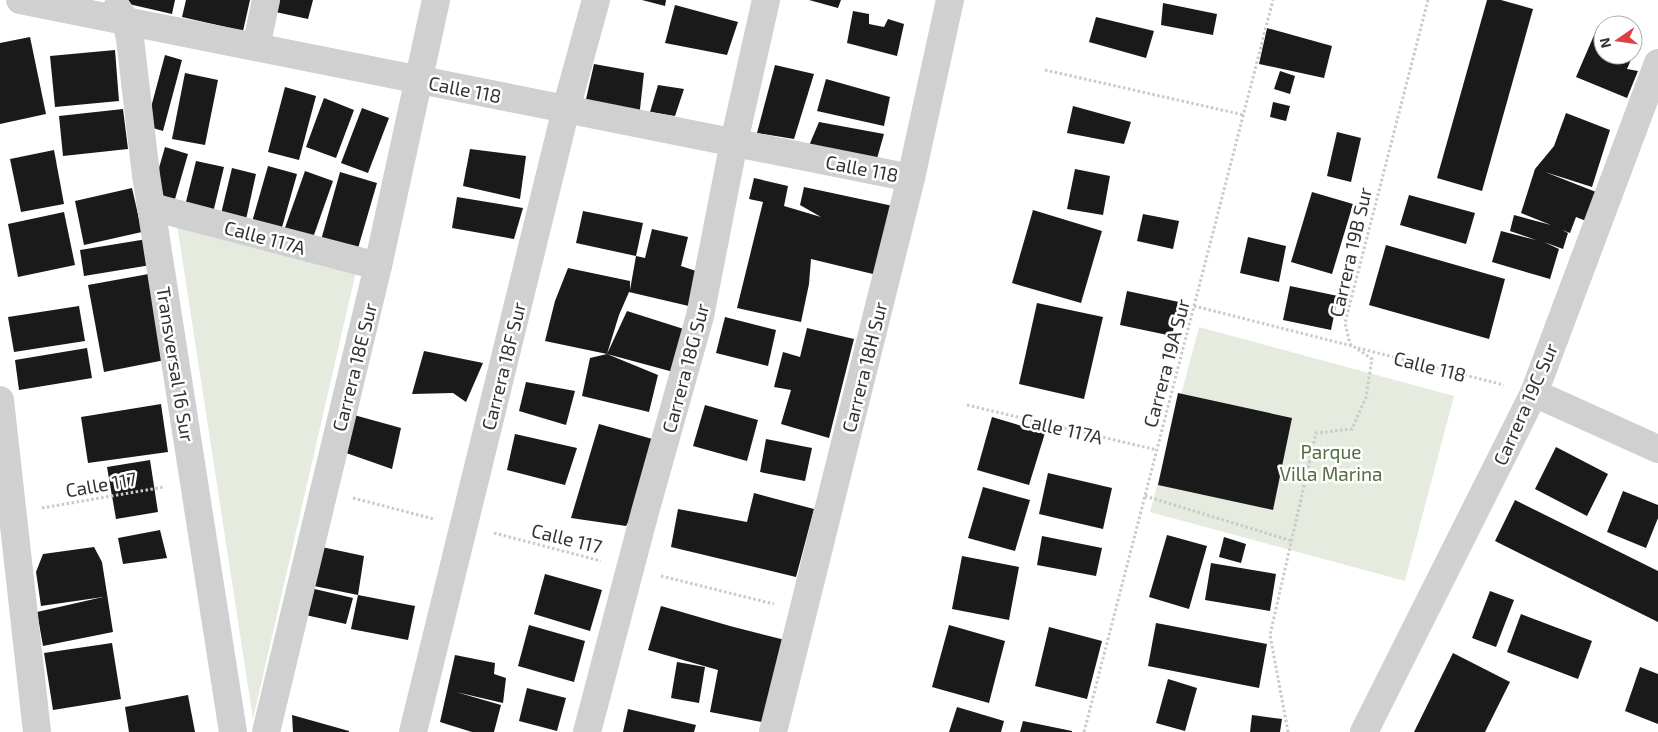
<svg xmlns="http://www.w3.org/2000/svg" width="1658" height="732" font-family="'Exo 2',sans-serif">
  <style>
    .green { fill: #e5ebdf }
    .building { fill: #1a1a1a }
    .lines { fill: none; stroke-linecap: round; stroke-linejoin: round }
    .path { stroke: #cacaca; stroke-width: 3; stroke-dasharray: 2.5 2.5; stroke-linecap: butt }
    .minor { stroke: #d0d0d0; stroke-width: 28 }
    .labels { text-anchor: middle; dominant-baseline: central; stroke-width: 5; stroke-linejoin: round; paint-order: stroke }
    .street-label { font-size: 19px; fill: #333; stroke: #fff }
    .park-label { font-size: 19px; fill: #536d41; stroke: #fff }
  </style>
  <rect width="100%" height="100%" fill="#fff"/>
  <g class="green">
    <polygon points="176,218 357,267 253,719"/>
    <polygon points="1199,327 1454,396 1405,581 1150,512"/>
  </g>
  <g class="building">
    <polygon points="120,0 175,0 172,14 120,2"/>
    <polygon points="186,0 250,0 243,31 182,17"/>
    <polygon points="274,0 313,0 308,19 271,11"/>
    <polygon points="642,0 666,0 665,6"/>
    <polygon points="809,0 841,0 838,8"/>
    <polygon points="1487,0 1501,0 1533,9 1482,191 1437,178"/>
    <polygon points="1163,3 1217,14 1213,35 1161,25"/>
    <polygon points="675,5 738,22 727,55 665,43"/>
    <polygon points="853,11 869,14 869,24 884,27 888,19 904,24 897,56 847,43"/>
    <polygon points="1096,17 1154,31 1146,58 1089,42"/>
    <polygon points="1598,26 1603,28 1603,55 1633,55 1627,69 1638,71 1627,98 1576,77"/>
    <polygon points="1267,28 1332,46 1324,78 1259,64"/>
    <polygon points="30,37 46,114 0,124 0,43"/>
    <polygon points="115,50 119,101 55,107 50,56"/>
    <polygon points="165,55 182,60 163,131 146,126"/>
    <polygon points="594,64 644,73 639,118 584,108"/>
    <polygon points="775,65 814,74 794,139 757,133"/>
    <polygon points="1280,71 1295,76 1290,94 1274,89"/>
    <polygon points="185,73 218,80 205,145 172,139"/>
    <polygon points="826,79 890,97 884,126 817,111"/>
    <polygon points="658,85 684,89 675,116 650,112"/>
    <polygon points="285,87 316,96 299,160 268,152"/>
    <polygon points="324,98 354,110 336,158 306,147"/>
    <polygon points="1273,102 1290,106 1286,121 1270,117"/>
    <polygon points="1073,106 1131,122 1124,144 1067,133"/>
    <polygon points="362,108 389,118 368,173 341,163"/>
    <polygon points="123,109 128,149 63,156 59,116"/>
    <polygon points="1566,113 1610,130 1592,187 1545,172 1596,192 1586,221 1576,217 1570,233 1562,230 1568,233 1563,249 1544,242 1559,249 1550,279 1492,262 1501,231 1536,240 1510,231 1514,215 1551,225 1521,213 1535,169 1554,146"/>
    <polygon points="819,122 884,134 876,162 808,148"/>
    <polygon points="1337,132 1361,138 1351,182 1327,176"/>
    <polygon points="165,147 188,154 173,206 150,199"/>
    <polygon points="470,149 526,156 520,199 463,186"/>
    <polygon points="54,150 64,204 21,212 10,159"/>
    <polygon points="196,161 224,167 212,217 184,210"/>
    <polygon points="268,166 297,174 279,238 250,229"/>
    <polygon points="232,168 256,174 245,224 220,218"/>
    <polygon points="1075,169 1110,176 1103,215 1067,209"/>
    <polygon points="305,171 333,181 309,249 281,239"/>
    <polygon points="340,172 377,183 354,262 318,251"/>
    <polygon points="754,178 788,186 784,206 821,217 800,205 804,187 893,206 877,275 811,259 809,284 801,322 737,308 763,202 749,199"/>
    <polygon points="132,188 142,232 84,245 75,201"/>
    <polygon points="1312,192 1353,204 1332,274 1291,262"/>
    <polygon points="1409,195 1475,213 1466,244 1400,225"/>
    <polygon points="457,197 523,208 514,239 452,228"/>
    <polygon points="1033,210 1102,231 1081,303 1012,283"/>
    <polygon points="583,211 643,223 636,256 576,243"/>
    <polygon points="64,212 75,265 18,277 8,224"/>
    <polygon points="1143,214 1179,221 1173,249 1137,241"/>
    <polygon points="652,229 688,237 681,266 702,273 693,307 629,292 619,315 607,354 627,311 690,331 677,373 607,354 658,375 649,412 582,396 590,358 607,354 545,341 555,301 568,268 630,281 630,290 636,256 645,258"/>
    <polygon points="1248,237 1286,246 1279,282 1240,273"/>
    <polygon points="147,239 151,265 84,276 80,250"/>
    <polygon points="1386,245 1505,279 1489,339 1369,305"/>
    <polygon points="154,273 170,359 104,372 88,285"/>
    <polygon points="1290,286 1338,296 1331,330 1283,320"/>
    <polygon points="1127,291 1179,302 1172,336 1120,325"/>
    <polygon points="1037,303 1103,317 1084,399 1019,384"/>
    <polygon points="79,306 85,341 14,352 8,317"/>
    <polygon points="725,317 776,330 768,366 716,353"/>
    <polygon points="807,328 854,339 829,438 781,424 791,390 774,387 783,352 800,357"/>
    <polygon points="87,348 92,378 19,390 15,360"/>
    <polygon points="424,351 483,363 466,402 453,393 412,394"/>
    <polygon points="526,382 575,391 566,425 519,411"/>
    <polygon points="1178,393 1292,418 1273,510 1158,485"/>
    <polygon points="161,404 168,452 88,463 81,417"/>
    <polygon points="705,405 758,420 747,461 693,446"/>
    <polygon points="336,410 401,428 392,469 326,446"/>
    <polygon points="992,417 1045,433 1029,485 977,470"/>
    <polygon points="599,424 656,440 636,509 626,526 571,518"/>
    <polygon points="515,434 577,448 565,485 507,470"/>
    <polygon points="766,439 812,448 805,481 760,472"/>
    <polygon points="1556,447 1608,474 1587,516 1535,489"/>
    <polygon points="150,460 158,512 116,519 107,467"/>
    <polygon points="1048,473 1112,488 1103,529 1039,514"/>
    <polygon points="983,487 1030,500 1015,551 968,538"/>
    <polygon points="1623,491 1658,505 1658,518 1646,548 1607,532"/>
    <polygon points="754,493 814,509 796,577 671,547 678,509 747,522"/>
    <polygon points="1515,500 1658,571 1658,622 1495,541"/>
    <polygon points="160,530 167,558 123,564 118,538"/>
    <polygon points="1167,535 1207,546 1189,609 1149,597"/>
    <polygon points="1042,536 1102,548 1096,576 1037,565"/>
    <polygon points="1224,537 1246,544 1241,563 1219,557"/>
    <polygon points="317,546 364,556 358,595 309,585"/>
    <polygon points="94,547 102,562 113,632 43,646 37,612 103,597 41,606 36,572 43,554"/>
    <polygon points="962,556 1019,567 1009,620 952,609"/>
    <polygon points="1211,563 1276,574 1270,611 1205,600"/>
    <polygon points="545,574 602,590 590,631 534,614"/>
    <polygon points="306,587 353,598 346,624 301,614"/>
    <polygon points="1490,591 1514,600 1496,647 1472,638"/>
    <polygon points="358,595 415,606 408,640 351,629"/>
    <polygon points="661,606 730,626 785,640 766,723 710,712 718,670 648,650"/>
    <polygon points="1521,614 1592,641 1578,679 1507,652"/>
    <polygon points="1156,623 1267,644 1259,688 1148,666"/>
    <polygon points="529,625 585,641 574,682 518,666"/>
    <polygon points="949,625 1005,641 989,703 932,687"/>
    <polygon points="1049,627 1102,641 1087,699 1035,686"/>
    <polygon points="112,643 121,699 53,710 44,653"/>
    <polygon points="1453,653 1510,682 1485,732 1414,732"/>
    <polygon points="455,655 495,663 494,674 506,678 503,703 456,692 501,705 494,732 472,732 440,722"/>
    <polygon points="677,662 705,667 699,703 671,698"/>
    <polygon points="1640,667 1658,674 1658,724 1625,711"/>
    <polygon points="1168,679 1197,688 1185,731 1156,723"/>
    <polygon points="527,688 566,698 557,731 519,721"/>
    <polygon points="188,695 195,732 129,732 125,707"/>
    <polygon points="957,707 1004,721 1001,732 949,732"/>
    <polygon points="628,709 696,725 694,732 623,732"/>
    <polygon points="292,715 349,731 349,732 293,732"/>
    <polygon points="1252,715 1282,719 1280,732 1250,732"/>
    <polygon points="1023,721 1072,731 1072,732 1020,732"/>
  </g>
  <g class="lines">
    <g class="path">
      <polyline points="1045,70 1244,115"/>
      <polyline points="1194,306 1352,346"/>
      <polyline points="1358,348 1504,385"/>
      <polyline points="967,405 1157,450"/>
      <polyline points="1145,496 1292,541"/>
      <polyline points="353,498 434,519"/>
      <polyline points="42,508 164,487"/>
      <polyline points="494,533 601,561"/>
      <polyline points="661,576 774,604"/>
      <polyline points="1084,732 1273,0"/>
      <polyline points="1288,732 1270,635 1316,433 1352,429 1366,397 1372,359 1350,344 1345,323 1428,0"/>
    </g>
    <g class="minor">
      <polyline points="20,0 911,178"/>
      <polyline points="117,8 126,21 130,39 146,175 233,732"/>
      <polyline points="256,47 266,0"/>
      <polyline points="152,207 378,266"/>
      <polyline points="1534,393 1658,449"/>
      <polyline points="0,400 37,732"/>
      <polyline points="266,732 378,266 436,0"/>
      <polyline points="413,732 566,109 596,0"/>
      <polyline points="587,732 645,512 700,316 734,142 766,0"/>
      <polyline points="773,732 911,178 950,0"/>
      <polyline points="1364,732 1534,393 1658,63"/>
    </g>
  </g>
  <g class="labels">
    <g class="street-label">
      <text transform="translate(465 89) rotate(11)">Calle 118</text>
      <text transform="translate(862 168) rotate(11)">Calle 118</text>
      <text transform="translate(265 237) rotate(15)">Calle 117A</text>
      <text transform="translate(1350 252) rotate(-77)">Carrera 19B Sur</text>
      <text transform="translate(1166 363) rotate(-75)">Carrera 19A Sur</text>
      <text transform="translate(176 364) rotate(81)">Transversal 16 Sur</text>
      <text transform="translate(503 366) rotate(-76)">Carrera 18F Sur</text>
      <text transform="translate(1430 366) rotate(14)">Calle 118</text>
      <text transform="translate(354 367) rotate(-76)">Carrera 18E Sur</text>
      <text transform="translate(864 367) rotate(-76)">Carrera 18H Sur</text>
      <text transform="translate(685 368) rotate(-75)">Carrera 18G Sur</text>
      <text transform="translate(1525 404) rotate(-66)">Carrera 19C Sur</text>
      <text transform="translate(1062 428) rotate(13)">Calle 117A</text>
      <text transform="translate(101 484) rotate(-10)">Calle 117</text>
      <text transform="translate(567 538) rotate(14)">Calle 117</text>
    </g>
    <g class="park-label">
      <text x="1331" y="451">Parque<tspan x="1331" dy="22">Villa Marina</tspan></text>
    </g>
  </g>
  <g transform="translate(1618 40) rotate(257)"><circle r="24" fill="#ffffff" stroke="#adadad"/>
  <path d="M0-4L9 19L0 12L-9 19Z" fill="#de4142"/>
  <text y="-8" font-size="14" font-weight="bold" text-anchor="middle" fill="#333333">N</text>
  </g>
</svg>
